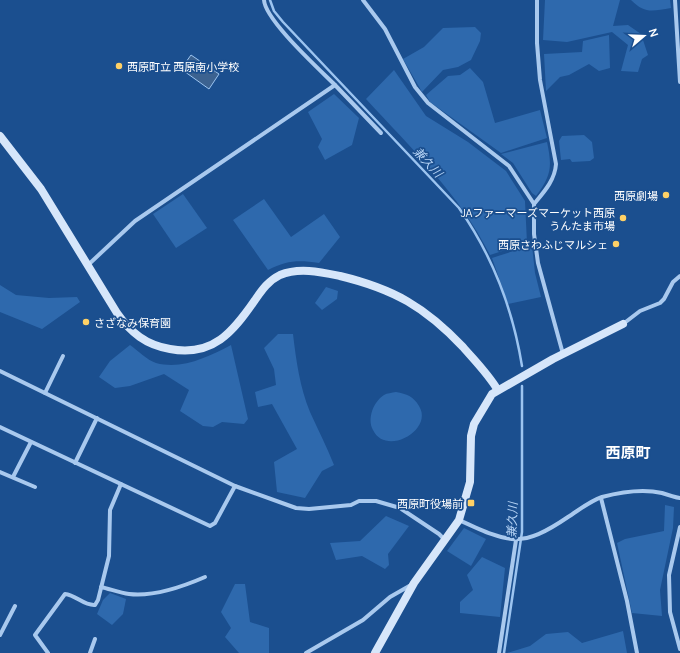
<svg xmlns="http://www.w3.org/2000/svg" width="680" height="653" font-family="Manrope,'Noto Sans JP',sans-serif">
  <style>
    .green { fill: #2e69ad }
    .water { fill: #3c6290; stroke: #9cc4f0 }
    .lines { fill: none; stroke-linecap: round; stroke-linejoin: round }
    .stream { stroke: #9cc4f0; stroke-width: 2.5 }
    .street { stroke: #a9c9ee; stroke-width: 4 }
    .secondary { stroke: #d6e6fa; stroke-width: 8 }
    .poi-dot { fill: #ffd166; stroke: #1b4f8f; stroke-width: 1.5 }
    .labels { text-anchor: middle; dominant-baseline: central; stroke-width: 3.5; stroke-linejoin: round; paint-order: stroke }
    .poi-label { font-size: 11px; fill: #fff; stroke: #1b4f8f; text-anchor: end }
    .water-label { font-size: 12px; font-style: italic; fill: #b5d3f5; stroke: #1b4f8f }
    .district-label { font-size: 15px; font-weight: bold; fill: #fff; stroke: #1b4f8f }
  </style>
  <rect width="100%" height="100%" fill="#1b4f8f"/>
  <g class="green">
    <polygon points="545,0 620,0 613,26 628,25 641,34 648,55 642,59 638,72 621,71 628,45 612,32 567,42 543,40"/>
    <path d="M631,0H670L671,8C652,11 645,14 631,0Z"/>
    <polygon points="475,27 481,33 480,41 471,60 458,67 443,70 422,92 403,59 424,47 443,28"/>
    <polygon points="609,35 610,68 599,71 589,64 569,75 560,77 546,91 544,54 582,52 583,41"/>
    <polygon points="470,68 483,82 495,123 540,110 547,138 501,153 430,102 426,95 448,76 460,75"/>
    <path d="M394,70L426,116L468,142L506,171L525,201L527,243L490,255C460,195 411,148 366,99Z"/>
    <polygon points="334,94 359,118 352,145 325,160 318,147 322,139 308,112"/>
    <polygon points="584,135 592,142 594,158 590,161 572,162 570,159 561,160 559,141 562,136"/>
    <path d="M547,142C552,166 552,175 536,196L532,193L513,163L501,154Z"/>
    <polygon points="183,194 207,228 176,248 153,214"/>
    <path d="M264,199L291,237L324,214L340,237L319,263C299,260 287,260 268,270L233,220Z"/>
    <polygon points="532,245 535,273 541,297 508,304 492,258"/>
    <polygon points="0,285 16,295 49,298 77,297 80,302 42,329 0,312"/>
    <polygon points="326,287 338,291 337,299 322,310 315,303"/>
    <path d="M278,334H293C296,360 300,388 310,412C318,430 327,447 334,465L322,471L305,498L277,492L274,462L297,449L272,404L258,407L255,392L276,385L274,369L264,348Z"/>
    <path d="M130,345C137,350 147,360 156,363C182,370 208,357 231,345L248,419L244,424L222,422L213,427L203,426L180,411L189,390L164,374L130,386L115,388L99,377L110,361Z"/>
    <path d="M396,392C407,394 413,396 419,406C434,430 386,457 373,430C367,419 373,402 384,395C387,393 392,393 396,392Z"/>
    <polygon points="665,505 674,507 673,528 660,590 662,616 632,613 617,543 625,539 664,531"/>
    <polygon points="386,516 409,526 388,554 389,565 385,569 362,556 336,560 330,543 360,541"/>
    <polygon points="464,528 486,539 471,566 447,551"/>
    <polygon points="482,557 505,568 500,617 460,613 460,602 473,590 467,575"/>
    <polygon points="235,584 245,584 250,622 269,628 269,653 239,653 225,637 231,628 221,612"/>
    <polygon points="110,593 126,599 123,614 112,625 97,614 103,600"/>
    <polygon points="623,631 627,653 507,653 530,646 546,634 568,632 582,643"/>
  </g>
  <polygon class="water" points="191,55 219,74 209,89 181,69"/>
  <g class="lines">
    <g class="stream">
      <path d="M270,0L274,11L283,22L459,208C492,255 513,310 522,366"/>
      <polyline points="504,653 522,532 522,386"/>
    </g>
    <g class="street">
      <polyline points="363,0 385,29 415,87 428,103 509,166 534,204 534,234 538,263 563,354"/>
      <polyline points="675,0 680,82"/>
      <polyline points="335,85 381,133"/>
      <path d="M534,204C544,192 555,180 556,164L540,80L537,43V0"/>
      <path d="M88,265L135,221L335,85C319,69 265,20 264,0"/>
      <polyline points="623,324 640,311 660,303 664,299 673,282 680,276"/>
      <polyline points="0,371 235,486 296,508 309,509 351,505 359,501 376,501 400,508 439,534 445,540"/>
      <polyline points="45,393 63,356"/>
      <polyline points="0,427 210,526 215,523 235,486"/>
      <polyline points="75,463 97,418"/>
      <polyline points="0,472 35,487"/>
      <polyline points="13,477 31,442"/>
      <polyline points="601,498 627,601 637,653"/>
      <path d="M459,520C509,543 521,549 568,517C579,510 590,501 602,497C621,492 644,489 662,493C668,495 674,497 680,498"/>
      <polyline points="680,527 669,575 670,612 680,649"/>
      <path d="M101,587C110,589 120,593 129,594C154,597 182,587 205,577"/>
      <polyline points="0,635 15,606"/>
      <path d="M48,653L35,635L65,594C76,595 84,606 95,605L98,600L109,556L110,510L121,484"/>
      <polyline points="90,653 95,639"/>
      <polyline points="306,653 363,620 390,597 411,585"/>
      <polyline points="499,653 516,540"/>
    </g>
    <g class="secondary">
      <path d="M0,136L41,189L117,313C131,333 146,345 170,349C213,357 233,332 255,300C262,290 268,281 280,275C299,267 321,272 340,276C394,289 425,307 463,347C475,361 488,374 497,389"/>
      <polyline points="375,653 414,583 459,520 470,482 471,436 474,424 492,394 553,359 623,324"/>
    </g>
  </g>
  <g class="poi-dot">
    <circle cx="119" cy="66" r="4"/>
    <circle cx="666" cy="195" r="4"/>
    <circle cx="623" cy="218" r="4"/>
    <circle cx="616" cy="244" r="4"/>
    <circle cx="86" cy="322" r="4"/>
    <rect x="467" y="499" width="8" height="8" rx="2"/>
  </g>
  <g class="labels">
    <g class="poi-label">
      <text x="127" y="66" text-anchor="start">西原町立 西原南小学校</text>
      <text x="658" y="195">西原劇場</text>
      <text x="615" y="212">JAファーマーズマーケット西原<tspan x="615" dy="13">うんたま市場</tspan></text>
      <text x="608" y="244">西原さわふじマルシェ</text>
      <text x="94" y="322" text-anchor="start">さざなみ保育園</text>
      <text x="463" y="503">西原町役場前</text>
    </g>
    <g class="water-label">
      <text transform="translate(428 162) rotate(47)">兼久川</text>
      <text transform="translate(512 520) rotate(-88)">兼久川</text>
    </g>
    <g class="district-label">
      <text x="628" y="452">西原町</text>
    </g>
  </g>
  <g transform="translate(644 36) rotate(71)" stroke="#1b4f8f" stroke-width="3" paint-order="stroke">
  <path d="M0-3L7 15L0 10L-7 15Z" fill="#ffffff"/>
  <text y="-6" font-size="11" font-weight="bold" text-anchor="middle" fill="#ffffff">N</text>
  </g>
</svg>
